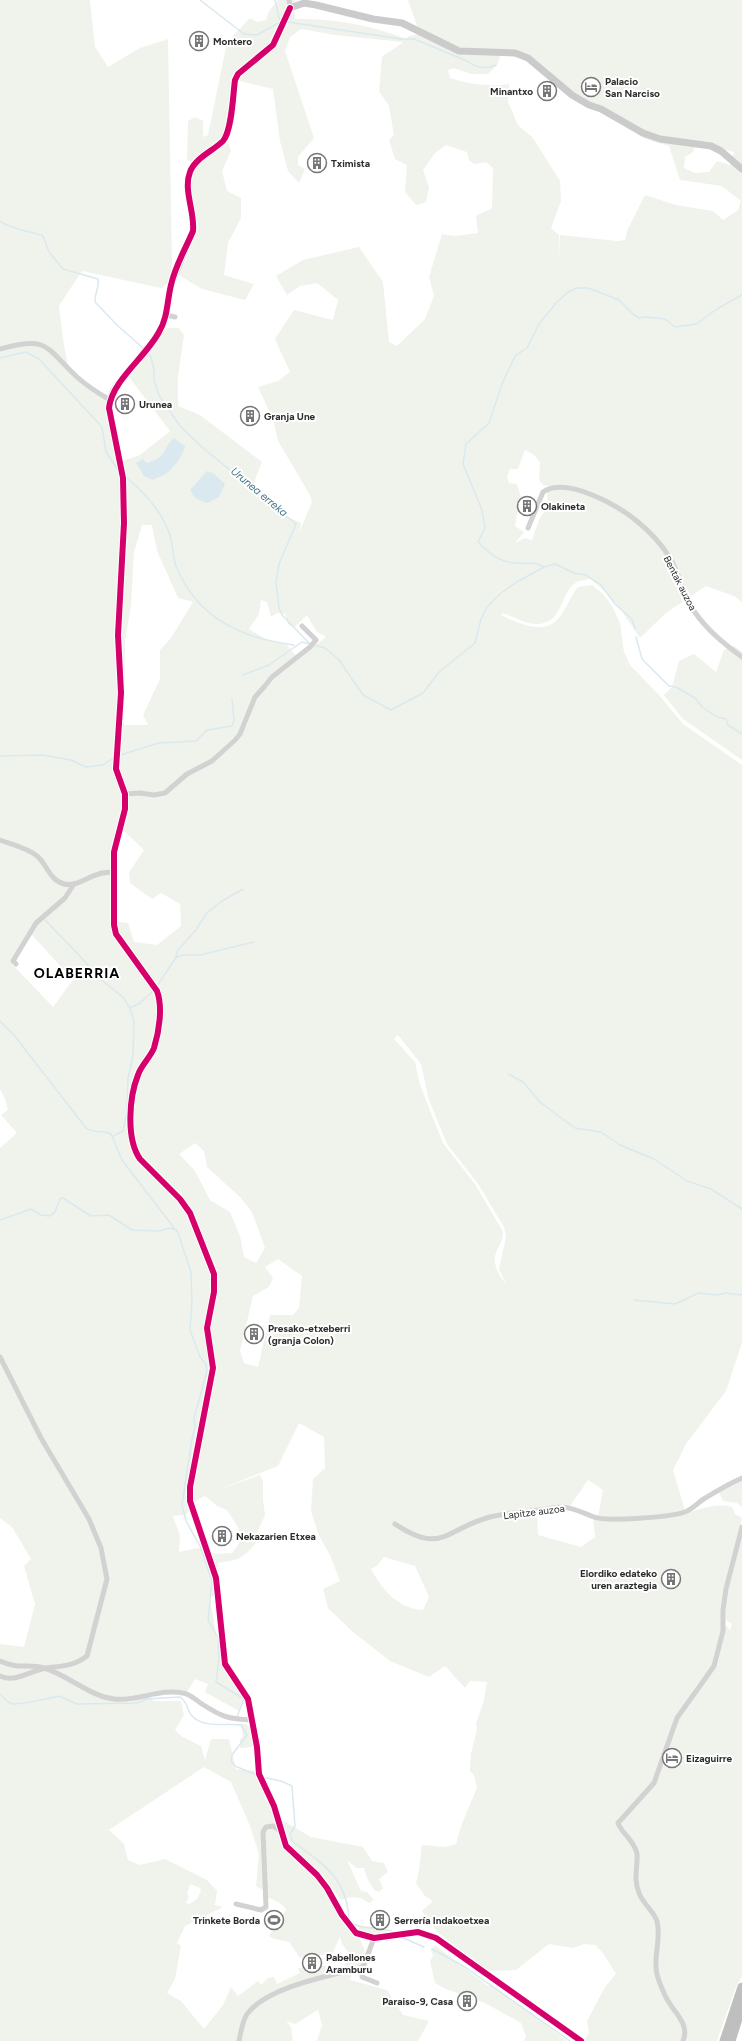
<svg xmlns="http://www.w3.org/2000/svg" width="742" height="2041" font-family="Figtree,sans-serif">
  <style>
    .green { fill: #f0f3eb; fill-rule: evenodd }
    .water { fill: #d9e9ef }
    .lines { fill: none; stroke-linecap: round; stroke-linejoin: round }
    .stream { stroke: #d9e9ef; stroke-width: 1.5 }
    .street { stroke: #d2d2d2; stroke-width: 5 }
    .secondary { stroke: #cbcbcb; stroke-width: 7 }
    .highway { stroke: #bfbfbf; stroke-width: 9 }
    .cycleway-casing { stroke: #fff; stroke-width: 8 }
    .cycleway { stroke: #d6006c; stroke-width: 6 }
    .labels { text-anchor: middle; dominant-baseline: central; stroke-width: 4; stroke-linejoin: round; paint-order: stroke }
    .poi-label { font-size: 10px; font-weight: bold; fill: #2d2d2d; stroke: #fff; text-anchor: start }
    .street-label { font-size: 10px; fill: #2d2d2d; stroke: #fff }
    .water-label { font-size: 11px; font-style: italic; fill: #427587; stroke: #fff }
    .district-label { font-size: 14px; font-weight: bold; letter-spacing: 1px; fill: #000; stroke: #fff }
  </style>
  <rect width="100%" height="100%" fill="#fff"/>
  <g class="green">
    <path d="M0,0H90L95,47L108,67L140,48L168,39L172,263L170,282L161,288L82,271L59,306L63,339L68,367L108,399L107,419L122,461L140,455L170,431L129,377L167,328H179L184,335L178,377V406L200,415L262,462L252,487L279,513L301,523L299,533L312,502L310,495L278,441L273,419L258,387L278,381L290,372L275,339L294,310L333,320L338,300L317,283L300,286L287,295L276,276L303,260L359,247L383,282L389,342L397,346L425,319L434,296L429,277L442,234L455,236L478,233L476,216L492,208L493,168L486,162L474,164L469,160L467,152L446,145L435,153L423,170L429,187L426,202L416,205L405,192L407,165L395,159L389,140L394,135L389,106L379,91L382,57C389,51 398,47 403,42L335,35L301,29L290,37L285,51L314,138L298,157V165L305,169L299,183L288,171L280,141L273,89L236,80L227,139L231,151L222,171L227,191L241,198V218L228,243L224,275L254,284L245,300L202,289L177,274L186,260L198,228L190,186L194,163L187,160L188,121L195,117L203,121V137L208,135L227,42L250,18L257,22L266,20L269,11L278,0H295V19C332,18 372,25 406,39L409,36L420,34L408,0H742V602L734,596L706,586L666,613L640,638C625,616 613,595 590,579C586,580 581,580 577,582C559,591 565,625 535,624C524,623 513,617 503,613L501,615C518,623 544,636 559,618C567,608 570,596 578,587L592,585L604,595L612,606L620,623L624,652L630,665L659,695L683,724L742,765V1343L726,1391L686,1444L673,1470L685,1510L680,1515C697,1511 713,1502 732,1507L735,1514L742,1518L726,1589L723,1610L724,1621L714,1659L711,1668L698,1683L682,1708L684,1710L713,1671L726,1625L730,1630L732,1624L726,1620C722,1592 733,1558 742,1532V1976L735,1989L717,2041H586L585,2040L589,2032L587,2021L605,1987L616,1974L603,1953L595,1945L584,1944L573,1948L549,1944L516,1970L491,1971L483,1967L437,1932L422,1911L433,1901L425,1896L416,1883C420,1870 420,1858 422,1845L445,1847L456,1844L461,1826L477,1788L474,1775L470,1771L471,1753L477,1730L476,1724L484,1700L487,1682L470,1681L465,1688L445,1666L429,1677L390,1661L354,1633L328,1608L323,1589L340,1581L330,1555L319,1536L311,1511L313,1479L325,1468L324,1437L299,1423L278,1466L220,1489L260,1475L263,1481V1500L265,1515L257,1533V1541C244,1559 239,1560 218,1563L219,1593L210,1598L217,1640L224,1642L228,1671L248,1699L244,1702L239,1711L205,1692L208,1684L195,1679L187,1692L180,1690L148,1695L154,1701H181L184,1715L175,1730L181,1736L201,1746L205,1760L211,1739H229L236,1769L256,1771L273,1811L276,1823L282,1820L311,1837L363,1847L372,1861L384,1863L388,1872L379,1879L383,1888L379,1892L374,1890L367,1878L364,1868H356L347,1860L361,1891L367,1892L374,1900L369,1903C360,1896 352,1896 341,1900L321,1874L318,1879L345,1926L354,1934L361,1926L386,1928L390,1939L388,1942C380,1938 368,1941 359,1938C369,1955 364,1954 361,1972L352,1974L350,1980L387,1990L403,2015L429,2021L418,2041H317L322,2025L318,2010L295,2024L286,2021L291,2027L293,2041H0V1644L24,1647L35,1604L24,1566L31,1559L12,1527L0,1518V1148L17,1133L1,1115L8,1110L5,1099L0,1089ZM502,52L527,57L548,74L581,104L602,113L645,139L669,146L680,180L722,186L741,201L738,210L723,220L713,211L676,205L645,195L627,231L625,240L617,241L560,235L558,263L559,235L551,228L561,201L560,181L533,138L518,125L508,102L509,84C490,87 468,84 450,78L448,70L453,68L471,74H488L497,65ZM696,142L734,152L730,165L717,161L709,172L695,173L684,168L685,157L693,152ZM525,450L533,454L540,462L539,480L543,485L561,488L547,492L548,505L539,520L532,540L525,538L515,543L524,532L515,526L517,514L522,501L517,484L509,483L507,477L510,469H518ZM142,525H152L157,551L178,598L193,602L171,638L160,650V679L143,715L148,725H124L125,641L131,605L134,552ZM261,600L267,602L271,617L277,613L285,614L288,624L294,628L307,615L316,631L326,637L274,678L256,698L248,723L235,743L213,763L211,759L238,733L254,695L272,676L296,656L287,645L267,640L249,629L259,614ZM123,830L144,850L129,872L130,883L152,899L161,893L180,904L181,926L157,945L134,942L128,923L113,921V851ZM32,935L73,980L53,1007L11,963ZM398,1035L421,1064L429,1100L447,1144L478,1184L504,1227L506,1237L499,1269L506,1284C480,1252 508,1247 502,1230L475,1184L443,1143L420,1085L415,1062L394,1039ZM195,1143L204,1151L207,1167L240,1197L252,1212L265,1248L256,1263L244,1257L240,1236L230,1212L210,1200L195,1171L179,1154ZM278,1259L302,1276L299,1308L293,1315H270L258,1367L244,1363L240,1351L253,1296L269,1287L273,1278L265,1267ZM588,1480L603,1490L598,1517H593L595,1537L581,1547L538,1535L537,1513L568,1509ZM205,1496L217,1506L227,1510L238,1527L240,1542L232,1553L216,1554L198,1548L179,1552L180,1536L173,1516L186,1515L197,1500ZM384,1557L415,1566L429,1597L423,1610C398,1609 382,1589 371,1569L378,1565ZM204,1767L231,1782L250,1826L259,1854L256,1886L261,1889L267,1887L266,1897C274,1900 283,1903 286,1910L269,1936L274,1939L289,1942L300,1958L333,1953L340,1936L341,1942L354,1961L346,1962L341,1972L333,1966H322L317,1969L298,1968L300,1973L277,1984L274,1977L268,1978L261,1985L258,1981L238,1996L231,1987L223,2005L204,2029L181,2001L167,1993L175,1979L181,1946L177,1943L185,1926L223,1907L215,1905L217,1891L207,1880L165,1859L140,1865L128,1860L124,1844L109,1830ZM190,1884L200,1888L201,1891L197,1899L189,1904L186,1903L189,1896L187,1894Z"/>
    <polygon points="734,646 742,652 742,760 683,719 664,695 672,687 679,661 694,654 716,672 724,650"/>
    <polygon points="742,1479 742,1507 737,1503 723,1501 719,1492"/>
    <polygon points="241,1723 255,1727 261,1742 251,1747 240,1748 240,1740 243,1736"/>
    <polygon points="435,1945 488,1986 491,1984 567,2041 524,2041 526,2036 521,2023 485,2003 446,1989 435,1983 430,1961 433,1956 431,1950"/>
  </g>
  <g class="water">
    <path d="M174,438L185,446C185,453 173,468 167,473C164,476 157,477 153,480L144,476L136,463L143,459L147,463C168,457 161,450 174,438Z"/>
    <polygon points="207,471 213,473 225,484 219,497 207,503 195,498 190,490"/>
  </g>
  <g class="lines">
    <g class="stream">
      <polyline points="200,0 244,34 257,35 280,22"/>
      <polyline points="275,0 280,21"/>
      <path d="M288,22L401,39H414L467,61C476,68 485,70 496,65"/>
      <path d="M0,221C11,229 29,231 43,236L49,252L63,269L98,279C100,287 94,294 95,302L118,326L143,348"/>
      <polyline points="149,354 151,357 154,370 154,381 159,395 180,426 203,448 296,524 279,564 276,582 279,608 282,615 309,643"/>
      <polyline points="0,358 25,352 39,359 102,427 106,452 118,470"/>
      <path d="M127,478C146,494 165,515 171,539C173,548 173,558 176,566C197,618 241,638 294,645"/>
      <path d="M544,567C534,561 527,564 516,563C500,563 489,553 478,542L485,528L482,510L463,464L466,444L489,423L502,384L515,356L527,348L539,324L557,302L568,292L577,288H588L619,300L634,315L639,318L646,317L665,319L675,327L696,324L717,309L742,295"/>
      <polyline points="636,637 642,659 669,686 676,687 695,698 702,707 717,717 726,719 728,725 742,734"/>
      <polyline points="243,675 269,665 302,642 325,648 339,660 363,695 391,710 423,693 439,672 475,643 481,619 487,607 501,593 517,582 544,567 555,564 574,573 586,575 601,585 615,604 632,619 635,629"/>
      <polyline points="120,755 159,743 196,741 207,730 232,726 234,720 232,699"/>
      <polyline points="0,756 43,755 71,760 86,767 103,765 115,757"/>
      <polyline points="45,920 79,955 99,978 124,998 131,1011 134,1021 133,1056 128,1078 127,1112 123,1131 113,1136"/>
      <polyline points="175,958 182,955 200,955 254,942"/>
      <polyline points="157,986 175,959 178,950 195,931 207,913 222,901 243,889"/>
      <polyline points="130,1008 140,1003 153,991"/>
      <path d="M0,1021L14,1035L86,1128C95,1134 103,1130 111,1134L122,1160L178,1233L191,1272L192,1302L190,1330L200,1357L206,1364L207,1371L194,1418L195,1427L192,1439L182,1505L186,1521L200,1546L212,1581L208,1620L218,1638L219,1658L216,1682L244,1699L237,1717"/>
      <polyline points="508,1074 523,1082 541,1103 575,1128 601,1132 620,1145 654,1159 687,1181 711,1189 742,1209"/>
      <polyline points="0,1220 31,1209 41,1215 50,1216 55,1212 60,1199 63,1198 91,1216 109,1215 132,1230 160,1231 169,1228 177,1230"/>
      <polyline points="634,1300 675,1304 699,1293 717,1295 725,1293 742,1295"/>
      <path d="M0,1694C4,1698 7,1702 12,1704C16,1705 53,1698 59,1696L77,1704L137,1703L147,1699L180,1697C189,1704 186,1708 191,1715C203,1729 226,1723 241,1725L247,1735L232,1755L231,1761L235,1766L257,1775"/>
      <path d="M262,1777L281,1781L292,1786L295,1826L290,1834L292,1841C322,1863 347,1878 349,1919"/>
      <path d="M351,1922C363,1932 381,1924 395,1933"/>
      <polyline points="401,1937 424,1947"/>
      <polyline points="432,1949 465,1967 570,2041"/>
    </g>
    <g class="street">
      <polyline points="289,0 290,8"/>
      <polyline points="166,315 175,317"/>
      <path d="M0,349C49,336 44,346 77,377C87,386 98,393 110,400"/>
      <path d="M528,528L543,492C567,476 619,506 638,522C649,531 662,545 670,558C680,574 683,595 694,611C707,630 723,643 742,657"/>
      <polyline points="125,794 140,793 154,795 165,793 187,774 212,761 235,740 240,734 255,697 264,687 272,677 310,647 316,640 302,626"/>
      <path d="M0,840C11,844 28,848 37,856C47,864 49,880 64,884C76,887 87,877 99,874C103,872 109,873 114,872"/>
      <polyline points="16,964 13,961 36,923 65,898 74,884"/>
      <path d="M0,1357L41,1438L89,1519L101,1548L107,1579L87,1656C74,1666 62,1666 46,1668C30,1671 15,1683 0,1676"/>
      <path d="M395,1524C442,1556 447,1528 490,1517C510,1512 533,1512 553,1508C569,1505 580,1512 594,1517C606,1522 671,1517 685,1512C691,1510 697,1504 702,1500C715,1492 728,1484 742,1478"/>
      <path d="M0,1661C19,1670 28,1663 44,1668C68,1675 89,1696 114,1699C137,1702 160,1688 183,1693C190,1694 196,1700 202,1704C222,1717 228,1719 252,1720"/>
      <polyline points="236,1904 261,1910 266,1907 263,1832 266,1827 273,1826 280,1831"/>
      <polyline points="374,1938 363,1967 362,1977 377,1983"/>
      <path d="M239,2041C241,2032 242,2022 247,2014C268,1986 331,1976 363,1967"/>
      <path d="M683,2041C691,2022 670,2010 664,1993C660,1984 656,1976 656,1967C655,1951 661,1937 657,1921C653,1910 643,1904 639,1893C633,1878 638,1867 637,1854C635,1841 622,1834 618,1823L654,1783L677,1718L714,1666L723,1631V1610L726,1589L742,1527"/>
    </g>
    <path class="secondary" d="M581,2041L436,1938L418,1932L374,1938L356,1933L342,1915L327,1888L317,1875L286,1846L274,1806L259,1774L257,1747L248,1699L225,1664L216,1578L190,1501V1487L213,1368L207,1328L214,1292V1274L190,1213L180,1199L140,1159C126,1139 129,1097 138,1075C141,1065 150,1058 154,1048C159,1032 163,1007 157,991L116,934L114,925V852L125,809V794L116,769L121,693L118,635L124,523L123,478L109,408L111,397L114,390L160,332L166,315L171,284L193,231C195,212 183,190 190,172C195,158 213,151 223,141C232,131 233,94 235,80L238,74L273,45L290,8L304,3L316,5L373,19L402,23L459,51L515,53L528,58L572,95L589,105L601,109L643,133L660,139L711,146L721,151L742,169"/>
    <g class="highway">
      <polyline points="724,2041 742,1987"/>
      <polyline points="731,2041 742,2006"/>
    </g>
    <defs>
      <path id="cycleway" d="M290,8L273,45L238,74L235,80C233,94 232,131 223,141C213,151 195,158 190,172C183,190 195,212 193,231C186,248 175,266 171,285C167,301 168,317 159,332C146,357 112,380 109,408L123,478L124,523L118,635L121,693L116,769L125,794V809L114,852V925L116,934L157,991C163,1007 159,1032 154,1048C150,1058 141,1065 138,1075C129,1097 126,1139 140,1159L180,1199L190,1213L214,1274V1292L207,1328L213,1368L190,1487V1501L216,1578L225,1664L248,1699L257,1747L259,1774L274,1806L286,1846L317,1875L327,1888L342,1915L356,1933L374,1938L418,1932L436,1938L581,2041"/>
    </defs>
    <use href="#cycleway" class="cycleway-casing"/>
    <use href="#cycleway" class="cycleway"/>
  </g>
  <defs>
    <symbol id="building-ring" viewBox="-11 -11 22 22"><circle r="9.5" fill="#fff" stroke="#767676" stroke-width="1.5"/><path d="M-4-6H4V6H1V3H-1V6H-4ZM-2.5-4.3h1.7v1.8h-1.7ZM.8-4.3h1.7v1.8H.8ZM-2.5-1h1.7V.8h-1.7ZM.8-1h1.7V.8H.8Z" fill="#767676"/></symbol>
    <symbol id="hotel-ring" viewBox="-11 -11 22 22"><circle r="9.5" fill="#fff" stroke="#767676" stroke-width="1.5"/><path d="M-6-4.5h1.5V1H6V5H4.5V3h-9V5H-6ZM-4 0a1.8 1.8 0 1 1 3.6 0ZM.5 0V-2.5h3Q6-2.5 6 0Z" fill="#767676"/></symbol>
    <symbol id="stadium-ring" viewBox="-11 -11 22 22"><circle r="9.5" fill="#fff" stroke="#767676" stroke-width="1.5"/><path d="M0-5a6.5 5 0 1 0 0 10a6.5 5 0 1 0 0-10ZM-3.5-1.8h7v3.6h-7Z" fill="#767676"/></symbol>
  </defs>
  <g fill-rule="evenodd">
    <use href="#building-ring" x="188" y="30" width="22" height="22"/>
    <use href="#hotel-ring" x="580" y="76" width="22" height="22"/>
    <use href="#building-ring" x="536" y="80" width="22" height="22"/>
    <use href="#building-ring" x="306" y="152" width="22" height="22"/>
    <use href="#building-ring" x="114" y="393" width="22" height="22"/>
    <use href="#building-ring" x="239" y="405" width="22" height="22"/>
    <use href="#building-ring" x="516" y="495" width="22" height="22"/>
    <use href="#building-ring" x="243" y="1323" width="22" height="22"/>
    <use href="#building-ring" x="211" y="1525" width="22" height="22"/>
    <use href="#building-ring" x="660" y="1568" width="22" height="22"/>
    <use href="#hotel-ring" x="661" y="1747" width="22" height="22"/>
    <use href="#stadium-ring" x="263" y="1909" width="22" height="22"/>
    <use href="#building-ring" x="369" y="1909" width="22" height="22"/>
    <use href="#building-ring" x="301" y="1952" width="22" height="22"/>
    <use href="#building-ring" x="456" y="1990" width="22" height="22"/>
  </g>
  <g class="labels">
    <g class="poi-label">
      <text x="213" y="41">Montero</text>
      <text x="605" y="81">Palacio<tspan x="605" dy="12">San Narciso</tspan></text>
      <text x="533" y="91" text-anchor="end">Minantxo</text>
      <text x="331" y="163">Tximista</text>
      <text x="139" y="404">Urunea</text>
      <text x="264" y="416">Granja Une</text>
      <text x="541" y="506">Olakineta</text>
      <text x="268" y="1328">Presako-etxeberri<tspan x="268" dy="12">(granja Colon)</tspan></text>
      <text x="236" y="1536">Nekazarien Etxea</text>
      <text x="657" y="1573" text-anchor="end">Elordiko edateko<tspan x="657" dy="12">uren araztegia</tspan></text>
      <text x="686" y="1758">Eizaguirre</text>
      <text x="260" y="1920" text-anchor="end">Trinkete Borda</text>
      <text x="394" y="1920">Serrería Indakoetxea</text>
      <text x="326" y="1957">Pabellones<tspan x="326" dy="12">Aramburu</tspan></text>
      <text x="453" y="2001" text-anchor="end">Paraiso-9, Casa</text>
    </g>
    <g class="street-label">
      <text transform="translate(680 583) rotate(63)">Bentak auzoa</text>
      <text transform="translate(534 1512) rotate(-7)">Lapitze auzoa</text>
    </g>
    <g class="water-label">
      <text transform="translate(259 492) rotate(40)">Urunea erreka</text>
    </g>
    <g class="district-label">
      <text x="77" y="973">OLABERRIA</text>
    </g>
  </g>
</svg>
